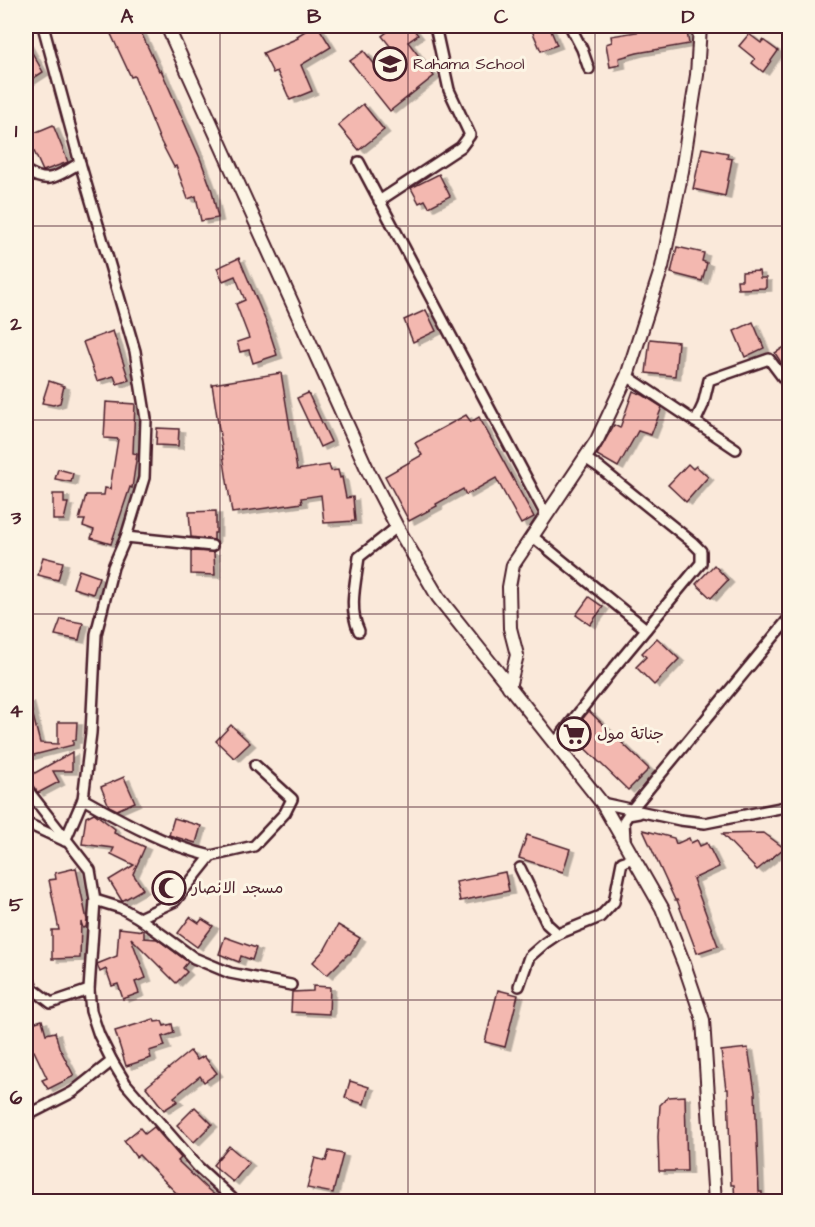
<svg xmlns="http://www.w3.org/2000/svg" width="815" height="1227" font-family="'Architects Daughter','Playpen Sans Arabic',sans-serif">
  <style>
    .building { fill: #f3b8b0; stroke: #4a1f2b; stroke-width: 1.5; filter: url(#shadow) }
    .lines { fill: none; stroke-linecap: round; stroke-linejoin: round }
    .street-casing { stroke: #4a1f2b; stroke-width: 14 }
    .secondary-casing { stroke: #4a1f2b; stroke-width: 16 }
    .street { stroke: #fcf5e5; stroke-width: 9 }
    .secondary { stroke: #fcf5e5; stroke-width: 12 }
    .grid { fill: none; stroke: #4a1f2b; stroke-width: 1.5; stroke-opacity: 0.55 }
    .labels { text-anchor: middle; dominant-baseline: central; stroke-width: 6; stroke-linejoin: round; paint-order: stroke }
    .poi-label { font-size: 16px; fill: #4a1f2b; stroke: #fcf5e5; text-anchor: start }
    .neatline { fill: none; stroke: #4a1f2b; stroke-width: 2 }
    .grid-label { font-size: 20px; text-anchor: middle; font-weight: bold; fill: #4a1f2b }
  </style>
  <defs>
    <filter id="shadow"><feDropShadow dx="5.5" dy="3" stdDeviation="0" flood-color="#0004"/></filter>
  </defs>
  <rect width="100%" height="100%" fill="#fae9da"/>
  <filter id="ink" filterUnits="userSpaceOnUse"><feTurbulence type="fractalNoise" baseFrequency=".0167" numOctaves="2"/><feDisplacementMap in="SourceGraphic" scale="12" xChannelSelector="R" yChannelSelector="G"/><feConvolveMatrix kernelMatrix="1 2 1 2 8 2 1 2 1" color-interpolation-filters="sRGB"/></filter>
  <g filter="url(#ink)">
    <g class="building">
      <polygon points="125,26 138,26 159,71 161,70 200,158 212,191 218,218 201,221 196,196 188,199 176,166 174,167 160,140 134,76 131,77 110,32"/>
      <polygon points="313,26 318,26 331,47 301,65 312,91 290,100 277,71 273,73 263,53 298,38 297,36"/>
      <polygon points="395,26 411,26 418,35 408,42 434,76 390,111 350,61 364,51 379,70 398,56 382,36"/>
      <polygon points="530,26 549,26 557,45 541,51"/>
      <polygon points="673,26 686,26 689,44 637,53 619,58 620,65 610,67 606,44 612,42 611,36"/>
      <polygon points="749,34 761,43 763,40 778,51 763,72 752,63 755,59 739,46"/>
      <polygon points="26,42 43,72 26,83"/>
      <polygon points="363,104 384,130 359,150 338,125"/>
      <polygon points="53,125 68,162 43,171 27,136"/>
      <polygon points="702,148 728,153 727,158 732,159 725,196 693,189"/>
      <polygon points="439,174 450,196 429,207 425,200 419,203 411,188"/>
      <polygon points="677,247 704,253 702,261 707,263 702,281 671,273"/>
      <polygon points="239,258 267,324 277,355 253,363 249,350 240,352 237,342 249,338 236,304 245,300 235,276 223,281 217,268"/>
      <polygon points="759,271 760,278 766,278 766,288 738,289 737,280 742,280 742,272"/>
      <polygon points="426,310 436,331 413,342 404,320"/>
      <polygon points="753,322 764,348 745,357 734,331"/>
      <polygon points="113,331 129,380 117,384 114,376 97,381 83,342"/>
      <polygon points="650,339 678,342 675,376 646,373"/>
      <polygon points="789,344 789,375 775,353"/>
      <polygon points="281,373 297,470 329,465 331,471 338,470 340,478 342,477 346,498 353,497 355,521 324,523 321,495 301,498 302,503 232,513 212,384"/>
      <polygon points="49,381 64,386 60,403 53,405 42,403"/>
      <polygon points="633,391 643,395 662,407 651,435 638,431 618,467 597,455 614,425 620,428"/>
      <polygon points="308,393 331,442 320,447 297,398"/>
      <polygon points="106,402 135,404 133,453 137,454 132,488 130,487 111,544 91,538 94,530 83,526 85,520 79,520 86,495 104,495 105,488 110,489 118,439 104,438"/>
      <polygon points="466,415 471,422 479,417 534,517 521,524 496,478 466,495 463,489 436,504 437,506 409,521 385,476 422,455 415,443"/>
      <polygon points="157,428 179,429 178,446 156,445"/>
      <polygon points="688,464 693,469 696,466 708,477 686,502 668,485"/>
      <polygon points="58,469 73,473 71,482 55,479"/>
      <polygon points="53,494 64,494 64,503 68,503 64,520 53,520"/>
      <polygon points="216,511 216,533 214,533 214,540 191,537 189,512"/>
      <polygon points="191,551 214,552 215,575 191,574"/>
      <polygon points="43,557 63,562 58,580 38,575"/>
      <polygon points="714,565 728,580 711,598 696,584"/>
      <polygon points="79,570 99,577 93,594 73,588"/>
      <polygon points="589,597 603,607 590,625 576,615"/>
      <polygon points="61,619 83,623 79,640 55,635"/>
      <polygon points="657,638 679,659 654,685 636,667 646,657 642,653"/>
      <polygon points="26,700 29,700 40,743 58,744 58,722 77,722 76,740 73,740 73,745 26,757"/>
      <polygon points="589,711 649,769 628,790 570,734"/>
      <polygon points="231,725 250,743 234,758 216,741"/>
      <polygon points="72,752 72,771 53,771 59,782 38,793 31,783 26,781 26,778"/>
      <polygon points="124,777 135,802 117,810 109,806 101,787"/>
      <polygon points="94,813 115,829 114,833 145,847 133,874 143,889 122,901 109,880 134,865 111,854 114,848 82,844 86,817"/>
      <polygon points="174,818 201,826 196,843 169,835"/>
      <polygon points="643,830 674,838 676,844 689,838 691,843 697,840 700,846 707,843 719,867 693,879 718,946 697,953 677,900 675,900"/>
      <polygon points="764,833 784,848 757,870 722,834"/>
      <polygon points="527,835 570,849 563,872 519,858"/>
      <polygon points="76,868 87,920 86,927 83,928 81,922 80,958 52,959 52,930 59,930 49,880 56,879 55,873"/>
      <polygon points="505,872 509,891 460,901 456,882"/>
      <polygon points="190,917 199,923 202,919 213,926 197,947 178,933"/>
      <polygon points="338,925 360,938 350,954 348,954 327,975 313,962 325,949"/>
      <polygon points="119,928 144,931 144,938 157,939 188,962 183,968 187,972 176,983 131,938 146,978 135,982 139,993 123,999 118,984 112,986 106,969 100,972 97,964 117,956"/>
      <polygon points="225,937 256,948 252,960 241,956 239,962 219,954"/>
      <polygon points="313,986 330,987 329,1014 291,1012 292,992 313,991"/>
      <polygon points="498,990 518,995 505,1047 485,1042"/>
      <polygon points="154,1019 155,1022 162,1021 164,1026 172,1024 174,1033 162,1037 165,1046 149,1051 151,1058 126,1066 115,1031"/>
      <polygon points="42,1020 46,1034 55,1032 59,1047 74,1076 48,1089 42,1080 47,1078 34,1051 31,1051 26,1033 26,1025"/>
      <polygon points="748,1048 755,1092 759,1192 762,1192 762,1202 735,1202 734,1185 731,1185 728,1089 726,1089 721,1051"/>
      <polygon points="190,1051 197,1060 204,1056 217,1073 204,1082 200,1076 174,1097 178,1101 164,1110 146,1087"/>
      <polygon points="350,1081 369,1087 364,1104 345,1098"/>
      <polygon points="685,1096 687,1171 659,1171 658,1137 660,1105 668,1097"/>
      <polygon points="195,1107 212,1124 194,1142 177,1125"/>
      <polygon points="154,1127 181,1158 178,1161 205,1187 223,1202 185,1202 139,1155 136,1157 124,1141 140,1128 145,1134"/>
      <polygon points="229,1146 249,1163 233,1182 213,1165"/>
      <polygon points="329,1151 343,1154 333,1193 307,1188 315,1158 326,1161"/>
    </g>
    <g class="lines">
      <defs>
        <g id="street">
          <polyline points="43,26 80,163 135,351 146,419 144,478 126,537 113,567 96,634 91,733 83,799 65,841"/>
          <polyline points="570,26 582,49 589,69"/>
          <polyline points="359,162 546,515"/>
          <path d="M26,171C50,186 58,175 80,163"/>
          <polyline points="379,201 461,147 470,135 449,90 435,26"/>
          <polyline points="627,376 736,449"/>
          <polyline points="695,422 703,405 709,380 769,359 790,387"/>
          <polyline points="532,536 646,629"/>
          <polyline points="126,537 212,546"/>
          <path d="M359,631C348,609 356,581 359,557L397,527"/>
          <polyline points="555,743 613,669 701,563 701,551 692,542 600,468 585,458"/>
          <polyline points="26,788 90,870 95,900 89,990 91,1011 99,1035 112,1061 126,1084 198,1167 236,1202"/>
          <path d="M83,799C124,822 165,845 211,856"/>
          <polyline points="602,803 680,820 705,823 790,806"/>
          <polyline points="632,809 790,617"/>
          <polyline points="26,823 63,840"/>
          <polyline points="625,840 624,821 628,815 639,813"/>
          <polyline points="520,868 547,924 558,934"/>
          <polyline points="95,900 121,908 139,918 194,958 230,973 291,985"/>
          <polyline points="139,918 175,901 211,856 254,846 285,813 292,799 255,765"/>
          <polyline points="26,974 33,989 51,1003 89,990"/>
          <polyline points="519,986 529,957 545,943 558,934 600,917 614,902 622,862 634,858"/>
          <polyline points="26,1116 73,1092 112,1061"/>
        </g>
        <g id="secondary">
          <polyline points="167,26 369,473 397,527 438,597 602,803 662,908 684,964 703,1020 715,1202"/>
          <polyline points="509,687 517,655 510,628 509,587 513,565 597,440 627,376 662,267 682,171 697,75 700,26"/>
        </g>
      </defs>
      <use href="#street" class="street-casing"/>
      <use href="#secondary" class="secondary-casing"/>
      <use href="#street" class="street"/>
      <use href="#secondary" class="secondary"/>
    </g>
  </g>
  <path class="grid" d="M220,26V1202M408,26V1202M595,26V1202M26,226H790M26,420H790M26,614H790M26,807H790M26,1000H790"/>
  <defs>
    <symbol id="school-ring" viewBox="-11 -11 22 22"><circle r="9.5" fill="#fcf5e5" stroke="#4a1f2b" stroke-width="1.5"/><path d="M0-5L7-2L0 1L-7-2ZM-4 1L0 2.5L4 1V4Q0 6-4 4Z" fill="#4a1f2b"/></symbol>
    <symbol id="supermarket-ring" viewBox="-11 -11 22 22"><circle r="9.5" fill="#fcf5e5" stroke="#4a1f2b" stroke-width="1.5"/><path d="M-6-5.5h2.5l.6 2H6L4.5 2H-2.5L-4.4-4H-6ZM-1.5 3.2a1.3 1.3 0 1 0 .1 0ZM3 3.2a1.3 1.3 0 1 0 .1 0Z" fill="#4a1f2b"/></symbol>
    <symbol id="mosque-ring" viewBox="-11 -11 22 22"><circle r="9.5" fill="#fcf5e5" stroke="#4a1f2b" stroke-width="1.5"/><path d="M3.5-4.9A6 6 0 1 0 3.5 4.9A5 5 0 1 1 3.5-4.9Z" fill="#4a1f2b"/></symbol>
  </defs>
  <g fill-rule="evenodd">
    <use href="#school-ring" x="371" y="45" width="38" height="38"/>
    <use href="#supermarket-ring" x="555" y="715" width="38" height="38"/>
    <use href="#mosque-ring" x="150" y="869" width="38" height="38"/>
  </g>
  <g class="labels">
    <g class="poi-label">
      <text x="413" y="64">Rahama School</text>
      <text x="597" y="734">جناتة مول</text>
      <text x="192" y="888">مسجد الانصار</text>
    </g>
  </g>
  <rect width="815" height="1227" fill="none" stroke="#fcf5e5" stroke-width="66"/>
  <rect x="33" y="33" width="749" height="1161" class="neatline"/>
  <g class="grid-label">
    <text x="127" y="23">A</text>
    <text x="314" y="23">B</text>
    <text x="501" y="23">C</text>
    <text x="688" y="23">D</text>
    <text x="16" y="137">1</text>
    <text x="16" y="330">2</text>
    <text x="16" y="524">3</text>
    <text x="16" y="717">4</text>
    <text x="16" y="911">5</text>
    <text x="16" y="1104">6</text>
  </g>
</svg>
